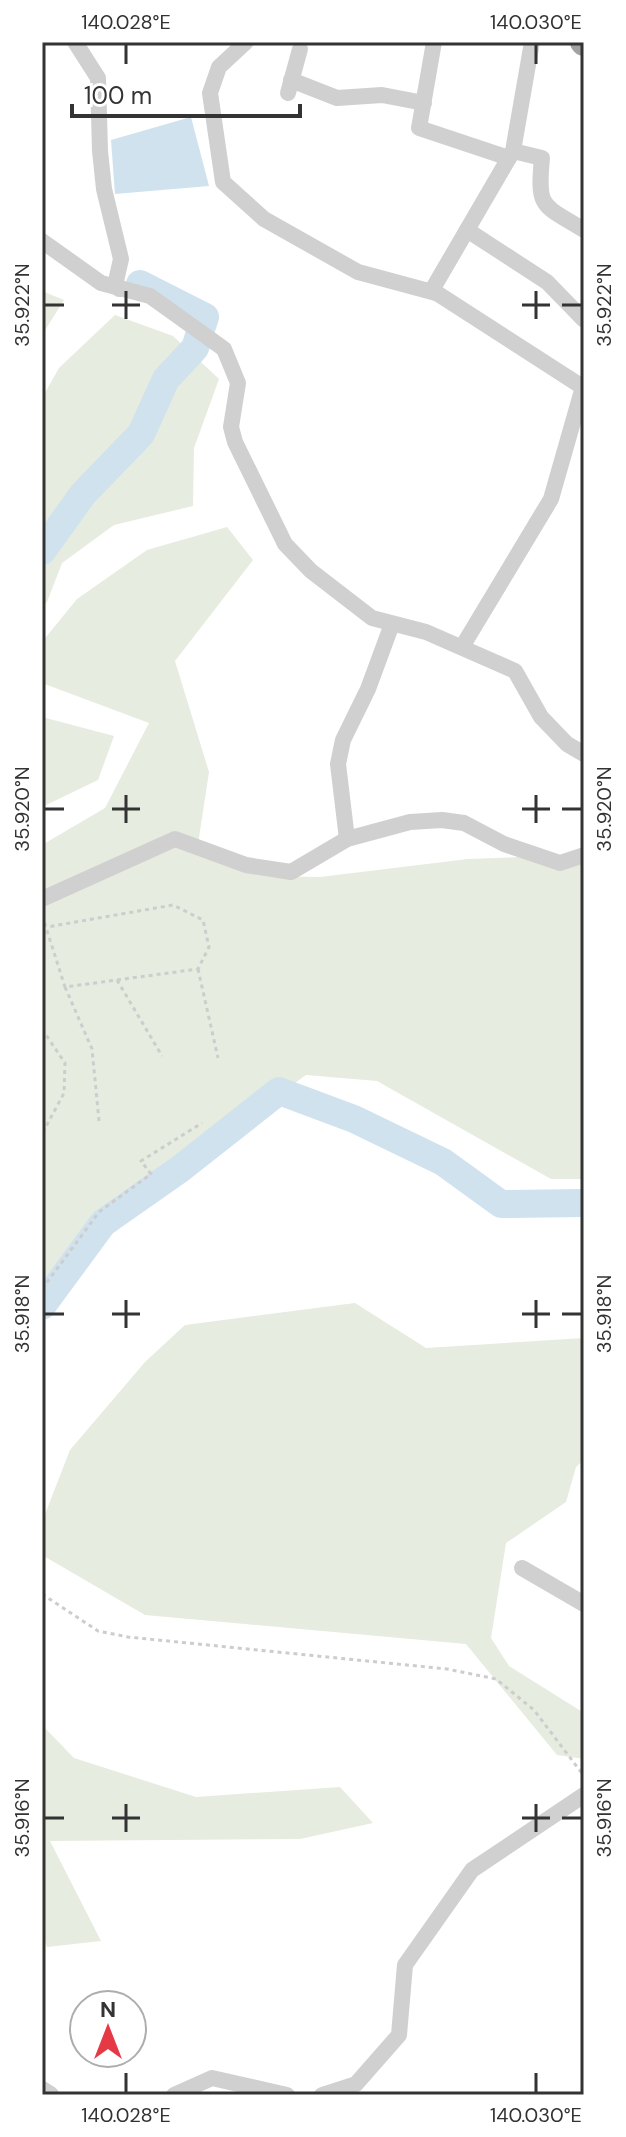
<svg xmlns="http://www.w3.org/2000/svg" width="626" height="2137" font-family="'DM Sans',sans-serif">
  <style>
    .green { fill: #e6ecdf }
    .water { fill: #cfe2ee }
    .lines { fill: none; stroke-linecap: round; stroke-linejoin: round }
    .river { stroke: #cfe2ee; stroke-width: 28 }
    .path { stroke: #cdcdcd; stroke-width: 3; stroke-dasharray: 4 4; stroke-linecap: butt }
    .minor { stroke: #d0d0d0; stroke-width: 16 }
    .tertiary { stroke: #d0d0d0; stroke-width: 18 }
    .trunk { stroke: #a2a2a2; stroke-width: 26 }
    .ticks { fill: none; stroke: #333; stroke-width: 3 }
    .neatline { fill: none; stroke: #333; stroke-width: 3 }
    .ticks-label { font-size: 20px; text-anchor: middle; fill: #333 }
  </style>
  <rect width="100%" height="100%" fill="#fff"/>
  <g class="green">
    <polygon points="42,291 64,300 42,335"/>
    <polygon points="115,315 173,336 219,379 194,448 193,506 114,525 62,563 47,602 42,606 42,398 59,368"/>
    <polygon points="227,527 253,560 175,661 209,772 198,844 261,867 264,876 320,877 468,859 584,855 584,1179 551,1179 377,1081 306,1075 113,1214 53,1296 42,1286 42,845 105,808 149,723 42,683 42,642 77,599 147,550"/>
    <polygon points="42,717 114,736 98,780 42,807"/>
    <polygon points="355,1303 426,1348 584,1338 584,1460 576,1467 566,1502 506,1543 491,1638 509,1666 584,1713 584,1759 557,1755 466,1644 145,1615 42,1555 42,1522 70,1450 145,1362 185,1325"/>
    <polygon points="42,1725 74,1758 196,1797 340,1787 373,1823 300,1839 50,1841 101,1941 47,1947 42,1931"/>
  </g>
  <polygon class="water" points="191,117 209,186 115,194 111,140"/>
  <g class="lines">
    <g class="river">
      <polyline points="42,551 83,494 141,434 166,379 195,348 205,317 140,284"/>
      <polyline points="42,1306 103,1223 180,1169 279,1091 354,1119 443,1162 501,1204 584,1203"/>
    </g>
    <g class="path">
      <polyline points="42,915 65,987 198,969 209,947 203,920 173,905 47,927"/>
      <polyline points="198,969 218,1058"/>
      <polyline points="117,980 162,1056"/>
      <polyline points="65,987 92,1049 99,1121"/>
      <polyline points="42,1029 65,1063 64,1093 42,1134"/>
      <polyline points="42,1289 99,1212 151,1174 141,1161 202,1123"/>
      <polyline points="42,1594 98,1631 128,1637 447,1669 496,1679 534,1710 584,1776"/>
    </g>
    <g class="minor">
      <polyline points="75,42 98,78 100,151 104,189 121,259 116,281 119,289"/>
      <polyline points="246,42 219,67 210,93 223,182 264,219 358,272 436,293"/>
      <polyline points="434,42 419,128 509,158"/>
      <polyline points="532,42 513,151 432,290 584,388"/>
      <polyline points="291,80 337,98 382,95 424,103"/>
      <polyline points="288,93 300,49"/>
      <path d="M513,151L542,158C537,209 542,204 584,230"/>
      <polyline points="467,230 547,282 584,320"/>
      <polyline points="42,241 101,283 150,296 224,349 238,383 231,427 235,442 285,544 311,571 372,618 426,632 515,671 541,717 567,744 584,754"/>
      <polyline points="462,647 551,499 583,387"/>
      <polyline points="347,839 338,764 343,740 368,689 392,624"/>
      <polyline points="42,899 175,839 246,865 291,872 347,839 410,822 442,820 464,823 504,844 560,863 584,855"/>
      <polyline points="522,1568 584,1604"/>
      <polyline points="174,2095 212,2078 287,2095"/>
      <polyline points="322,2095 356,2084 399,2035 405,1965 472,1870 584,1795"/>
    </g>
    <polyline class="tertiary" points="42,2090 50,2095"/>
    <polyline class="trunk" points="583,42 584,43"/>
  </g>
  <path class="ticks" d="M126,44V64M536,44V64M126,291V319M536,291V319M44,305H64M112,305H140M522,305H550M562,305H582M126,795V823M536,795V823M44,809H64M112,809H140M522,809H550M562,809H582M126,1300V1328M536,1300V1328M44,1314H64M112,1314H140M522,1314H550M562,1314H582M126,1804V1832M536,1804V1832M44,1818H64M112,1818H140M522,1818H550M562,1818H582M126,2073V2093M536,2073V2093"/>
  <rect width="626" height="2137" fill="none" stroke="#ffffff" stroke-width="88"/>
  <g transform="translate(108 2029)"><circle r="38" fill="#ffffff" stroke="#adadad" stroke-width="2"/>
  <path d="M0-6L14 30L0 20L-14 30Z" fill="#e63946"/>
  <text y="-12" font-size="22" font-weight="bold" text-anchor="middle" fill="#333333">N</text>
  </g>
  <path d="M72 104v12h228v-12" fill="none" stroke="#333333" stroke-width="4"/>
  <text x="84" y="104" font-size="24" fill="#333333" stroke="#ffffff" stroke-width="6" paint-order="stroke">100 m</text>
  <rect x="44" y="44" width="538" height="2049" class="neatline"/>
  <g class="ticks-label">
    <text x="126" y="29">140.028°E</text>
    <text x="536" y="29">140.030°E</text>
    <text transform="translate(22 305) rotate(-90)" y="7">35.922°N</text>
    <text transform="translate(604 305) rotate(-90)" y="7">35.922°N</text>
    <text transform="translate(22 809) rotate(-90)" y="7">35.920°N</text>
    <text transform="translate(604 809) rotate(-90)" y="7">35.920°N</text>
    <text transform="translate(22 1314) rotate(-90)" y="7">35.918°N</text>
    <text transform="translate(604 1314) rotate(-90)" y="7">35.918°N</text>
    <text transform="translate(22 1818) rotate(-90)" y="7">35.916°N</text>
    <text transform="translate(604 1818) rotate(-90)" y="7">35.916°N</text>
    <text x="126" y="2122">140.028°E</text>
    <text x="536" y="2122">140.030°E</text>
  </g>
</svg>
